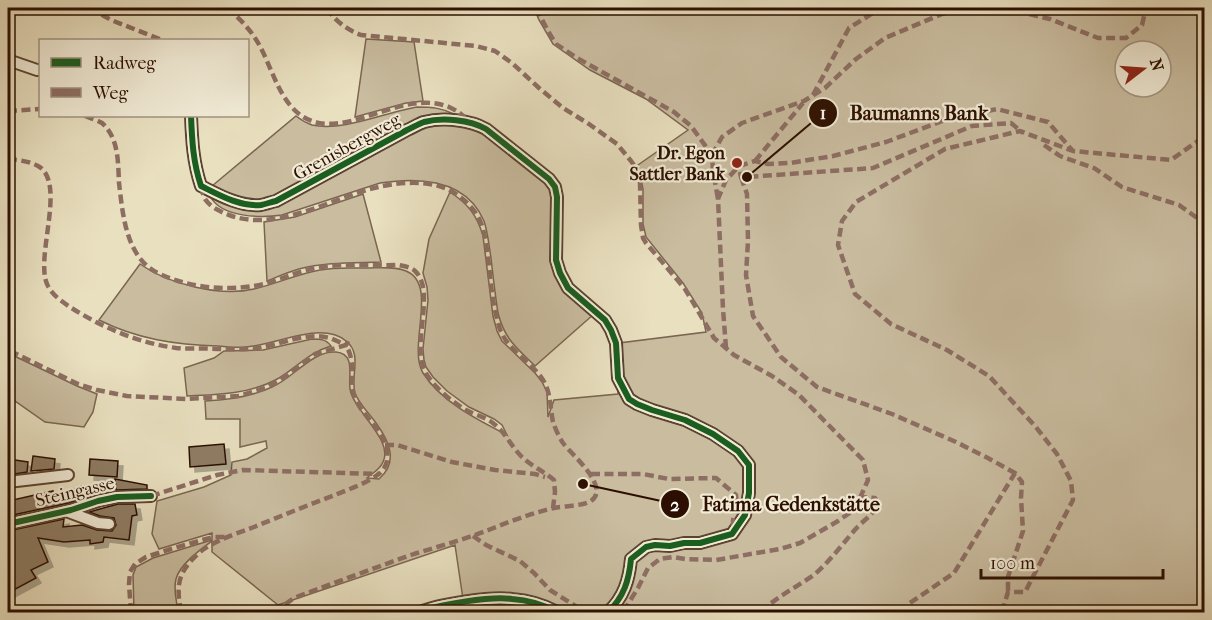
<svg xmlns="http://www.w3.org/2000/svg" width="1212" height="620" font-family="'IM FELL French Canon',serif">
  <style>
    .green { fill: #c9bc9f; stroke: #7a6650; stroke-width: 1.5; fill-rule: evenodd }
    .building { fill: #8e7c64; stroke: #2c0f00; stroke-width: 1.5; filter: url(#shadow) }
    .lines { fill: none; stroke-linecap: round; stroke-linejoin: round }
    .minor-casing { stroke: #5b4330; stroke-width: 14 }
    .minor { stroke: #f1ebd6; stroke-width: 10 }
    .quiet { stroke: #8d6e63; stroke-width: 4.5; stroke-dasharray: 9 4.5; stroke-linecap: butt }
    .cycleway-casing { stroke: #f1ebd6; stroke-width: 10 }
    .cycleway { stroke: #1b5e20; stroke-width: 6 }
    .poi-dot { fill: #8f2418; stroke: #f1ebd6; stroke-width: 2 }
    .labels { text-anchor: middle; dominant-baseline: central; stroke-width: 4.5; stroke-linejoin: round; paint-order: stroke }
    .street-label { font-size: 18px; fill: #2c0f00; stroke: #f1ebd6 }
    .poi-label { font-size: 18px; font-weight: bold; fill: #2c0f00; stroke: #f1ebd6; text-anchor: end }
    .leader { fill: none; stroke: #2c0f00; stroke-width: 2 }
    .callout-dot { fill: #2c0f00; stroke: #f1ebd6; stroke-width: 2 }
    .mark-label { font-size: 18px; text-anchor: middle; font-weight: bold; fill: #fff }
    .callout-label { font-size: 20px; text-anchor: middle; font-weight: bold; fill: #2c0f00; stroke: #f1ebd6; stroke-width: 4.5; stroke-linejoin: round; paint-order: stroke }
  </style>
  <defs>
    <filter id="shadow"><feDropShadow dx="5" dy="5" stdDeviation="0" flood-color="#0004"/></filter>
  </defs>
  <rect width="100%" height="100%" fill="#e9e0c0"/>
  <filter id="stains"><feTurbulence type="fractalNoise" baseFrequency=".00333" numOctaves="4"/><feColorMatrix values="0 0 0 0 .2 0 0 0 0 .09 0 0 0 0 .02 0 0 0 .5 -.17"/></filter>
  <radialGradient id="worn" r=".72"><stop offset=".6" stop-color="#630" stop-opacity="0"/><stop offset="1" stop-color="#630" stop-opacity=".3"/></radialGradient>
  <g class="green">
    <path d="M534,8H1204V612H476L463,599L455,545L278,605L212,552V541C200,550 180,564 176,579C173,590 177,602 178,612H134L133,575L136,567L153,558L212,540V533L159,549L152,534L157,501L204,487L231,475L232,462L247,459L267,448L266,441L240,447V419H206L205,401C228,400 251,397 272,387C292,379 313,350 336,352C356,354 348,375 350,389C354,412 394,440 383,462C380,470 372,473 367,478L379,479C399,462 389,441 376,423C369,413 359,404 355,393C350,376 363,354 346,341C321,320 274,346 245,347C236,348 227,347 218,346C176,345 137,339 99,320L140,264C168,284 220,297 254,289C276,284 297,274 320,270C335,267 350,268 366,268C379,268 394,266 406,271C439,284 407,347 423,373C441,402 478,420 507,435L502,425L494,419L469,407L447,391L433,377L426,367L424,360L423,349L428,300L427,287L423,273L429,239L450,192C468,204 477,215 483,236L493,316L497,331L502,341L535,373L542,382L547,392L548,417L554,400L618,394L619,343L706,332L702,313L683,283L646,237L643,224V189L638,165L688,130L646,99L590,70L553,44L539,20ZM1125,51H1161V87H1125Z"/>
    <polygon points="366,39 414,42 423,101 406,103 355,117"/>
    <path d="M417,107C432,107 443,108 456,115L457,118L433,117L267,200H242L212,186L296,116C301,120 306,123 312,125C343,132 386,112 417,107Z"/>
    <path d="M450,124L479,129L541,174L552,190L555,267L594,314L535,366C516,347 505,340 498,313C495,294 493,276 491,258C489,246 488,233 484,221C466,179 419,177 380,183L282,215C262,218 221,218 210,196L256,208L426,125Z"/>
    <path d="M363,194L381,262C354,263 325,262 299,269C288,272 277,277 267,281L264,222L295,217Z"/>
    <path d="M312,339C320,339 326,339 331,346C310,352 297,367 279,378C251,394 218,395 187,396L184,368L214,358L224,351L263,350Z"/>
    <polygon points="8,353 77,386 97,394 93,412 84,427 45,422 8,396"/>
  </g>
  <g class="building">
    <polygon points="224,444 226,464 190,467 189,447"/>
    <polygon points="33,456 55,459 54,469 31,471"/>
    <polygon points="8,459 28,462 27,472 8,475"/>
    <polygon points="90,459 118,461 117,477 89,475"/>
    <polygon points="115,479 147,485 147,489 116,490"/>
    <polygon points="82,486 87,497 69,503 8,516 8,501 53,491 55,498"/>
    <polygon points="118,504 135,504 137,515 132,516 129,540 104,537 103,542 90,544 90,540 64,542 38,538 48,562 31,570 36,578 8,593 8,531 64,519 63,527 82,525 97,530 112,531 116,525 114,518 100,516 89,512"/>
  </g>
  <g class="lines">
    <defs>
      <g id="minor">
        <polyline points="8,60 37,70 40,70"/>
        <path d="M191,116C192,140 193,162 201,186C219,195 240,207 261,205C266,204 271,202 276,201L407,130C412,128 418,124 424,122C443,117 470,120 486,129L549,179L555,187L557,197L556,260L560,273L568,288L605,320L611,330L616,343L618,378L629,399L637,404L652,410L685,420L713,434L738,451L749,465V493L745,515L732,534L700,543H684L670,546L655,545L646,547L631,559C629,580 624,597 608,612"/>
        <polyline points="8,482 68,475"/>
        <polyline points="66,511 98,523 109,524"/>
        <polyline points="8,524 71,510 98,501 117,497 151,496"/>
        <path d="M420,612C439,604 492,596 512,599C527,600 544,605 557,612"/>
      </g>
    </defs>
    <use href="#minor" class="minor-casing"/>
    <use href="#minor" class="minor"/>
    <g class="quiet">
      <polyline points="90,8 111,20 162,40"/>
      <path d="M227,8C237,16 248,27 255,38C274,66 279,115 319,123C360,130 406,90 449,107C457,111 463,114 467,121"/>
      <path d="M327,8C334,20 347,30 361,35L476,46L495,51L512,63L539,88L563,108L589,124L617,144L631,161L636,168L640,183L641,225L643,238L646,243L685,289L714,338L734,355L772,376L799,395L863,460L868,480L855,509L838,521L800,543L780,549L716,560L685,559L673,557L660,559L648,568L638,588L623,612"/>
      <polyline points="536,8 548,31 556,44 577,58 674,112 691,126 712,155 713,171 718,199"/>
      <polyline points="1003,8 1050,19 1098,38 1126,38 1142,25 1146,8"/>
      <polyline points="813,95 849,28 881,8"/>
      <polyline points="8,111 40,109"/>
      <path d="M85,116C90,118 97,120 102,123C119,138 118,163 119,183C123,216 126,259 160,274C192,289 234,292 268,283C284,278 299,271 316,268C343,263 371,266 398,265C404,266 411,267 415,271C436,291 412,342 424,369C430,384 452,402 466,410C475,415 486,417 494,424C505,432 511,446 521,456C530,465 543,471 554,480L555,492L553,508"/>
      <polyline points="1044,145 1060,156 1094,168 1122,187 1179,205 1200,220 1204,219"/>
      <polyline points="712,155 722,137 742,123 804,101 825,88 856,59 885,38 942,14 970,8"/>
      <path d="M8,159C18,160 29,161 38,166C67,182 35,256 47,284C51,294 61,301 70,307C101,327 139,343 176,348C189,349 203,348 217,349C230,349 244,350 258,348C278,345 305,333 325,337C332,338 339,342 346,345L315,354L280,380L265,388L239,396L186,399L127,396L97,390L78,384L8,350"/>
      <polyline points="755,161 803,103"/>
      <polyline points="740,172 741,177 747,177 873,168 972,126 1011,123 1023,133"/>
      <polyline points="741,177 747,194 748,241 746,275 753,316 781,357 817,387 892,414 956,442 986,457 1015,473 1022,482 1021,498 1023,531 1008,577 1008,592"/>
      <path d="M201,186C202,190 203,195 205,199C209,205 214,208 220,211C269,237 326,200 374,188C394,183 416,181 435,185C454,189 474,205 481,223C486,237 487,251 489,265C491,286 493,306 499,326C505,349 531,361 543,380C551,393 550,407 553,422C555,428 559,437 563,443C571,454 611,487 591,501C583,506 564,506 554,508C532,513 511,521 491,529C466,539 440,546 414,554C374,568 334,583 294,598L280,608L278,612"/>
      <polyline points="726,348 723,309 718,199 726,180 739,166 755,161 768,164 790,163 833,156 886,142 945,120 997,109 1048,122 1072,150"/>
      <polyline points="385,445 397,445 452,462 495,470 535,474 545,477"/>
      <polyline points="591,474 643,474 669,479 716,478 736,495 737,507 733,520 733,526"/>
      <polyline points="151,496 217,475 243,470 379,474"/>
      <polyline points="473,536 486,545 520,561 534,573 550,590 585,612"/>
      <polyline points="131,612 129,584 130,572 135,564 146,557 171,549 213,537 226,537"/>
      <path d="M181,612C179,599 176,585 183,572C187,564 197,554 204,549C219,539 238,533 254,527C281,516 308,505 335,495C349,489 368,483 380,473C383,470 386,466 387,461C391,434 364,420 355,398C347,379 358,367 346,345L348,341"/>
      <path d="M761,612C776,597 797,587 815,574C829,562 841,546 853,532C861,522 872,516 878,505L875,498L861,497"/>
      <polyline points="900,612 910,603 954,573 1015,473"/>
      <polyline points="1002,612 1008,592 1025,592 1073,500 1071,481 1057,454 1035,426 989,376 947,350 891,324 855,294 838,245 842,221 856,202 945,149 1020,131 1073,151 1171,160 1202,138 1204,134"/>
    </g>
    <defs>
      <g id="cycleway">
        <path d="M191,116C192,140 193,162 201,186C219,195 240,207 261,205C266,204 271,202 276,201L407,130C412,128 418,124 424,122C443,117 470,120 486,129L549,179L555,187L557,197L556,260L560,273L568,288L605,320L611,330L616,343L618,378L629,399L637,404L652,410L685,420L713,434L738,451L749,465V493L745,515L732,534L700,543H684L670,546L655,545L646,547L631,559C629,580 624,597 608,612"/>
        <polyline points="8,524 71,510 98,501 117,497 151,496"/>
        <path d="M420,612C439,604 492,596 512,599C527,600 544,605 557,612"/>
      </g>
    </defs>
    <use href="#cycleway" class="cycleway-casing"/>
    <use href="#cycleway" class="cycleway"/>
  </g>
  <circle class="poi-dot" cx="737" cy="163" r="6"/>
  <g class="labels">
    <g class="street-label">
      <text transform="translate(347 147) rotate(-29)">Grenisbergweg</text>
      <text transform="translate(75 492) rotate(-13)">Steingasse</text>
    </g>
    <g class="poi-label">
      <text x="725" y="153">Dr. Egon<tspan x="725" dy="21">Sattler Bank</tspan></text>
    </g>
  </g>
  <path class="leader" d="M747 177L823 113M583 484L675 504"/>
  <g class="callout-dot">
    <circle cx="747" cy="177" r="6"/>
    <circle cx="583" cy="484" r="6"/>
    <circle cx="823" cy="113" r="15"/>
    <circle cx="675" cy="504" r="15"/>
  </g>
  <g class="mark-label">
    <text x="823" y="119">1</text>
    <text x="675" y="511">2</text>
  </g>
  <g class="callout-label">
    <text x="919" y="120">Baumanns Bank</text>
    <text x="791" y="511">Fatima Gedenkstätte</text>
  </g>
  <rect width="1212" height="620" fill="none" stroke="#e9e0c0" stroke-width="30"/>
  <rect x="9" y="9" width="1194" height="602" fill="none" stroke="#2c0f00" stroke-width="3"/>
  <rect x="15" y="15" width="1182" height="590" fill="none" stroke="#2c0f00" stroke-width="1.5"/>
  <rect x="39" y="39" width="210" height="78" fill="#f1ebd6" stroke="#a29380" stroke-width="1.5"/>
  <rect x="51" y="58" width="30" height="9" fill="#1b5e20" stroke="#a29380" stroke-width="1.5"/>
  <text x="93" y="69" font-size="18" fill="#2c0f00">Radweg</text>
  <rect x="51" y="88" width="30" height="9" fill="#8d6e63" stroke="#a29380" stroke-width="1.5"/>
  <text x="93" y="99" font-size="18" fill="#2c0f00">Weg</text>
  <g transform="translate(1143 69) rotate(73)"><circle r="28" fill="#f1ebd6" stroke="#a29380" stroke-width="1.5"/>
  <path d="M0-4.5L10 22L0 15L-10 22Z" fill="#8f2418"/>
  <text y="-9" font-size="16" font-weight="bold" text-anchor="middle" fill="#2c0f00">N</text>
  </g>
  <path d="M981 569v9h182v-9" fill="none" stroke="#2c0f00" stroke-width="3"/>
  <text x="990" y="569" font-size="18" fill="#2c0f00" stroke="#f1ebd6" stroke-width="4.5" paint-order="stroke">100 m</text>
  <rect width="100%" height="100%" filter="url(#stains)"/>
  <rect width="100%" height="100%" fill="url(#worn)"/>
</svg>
